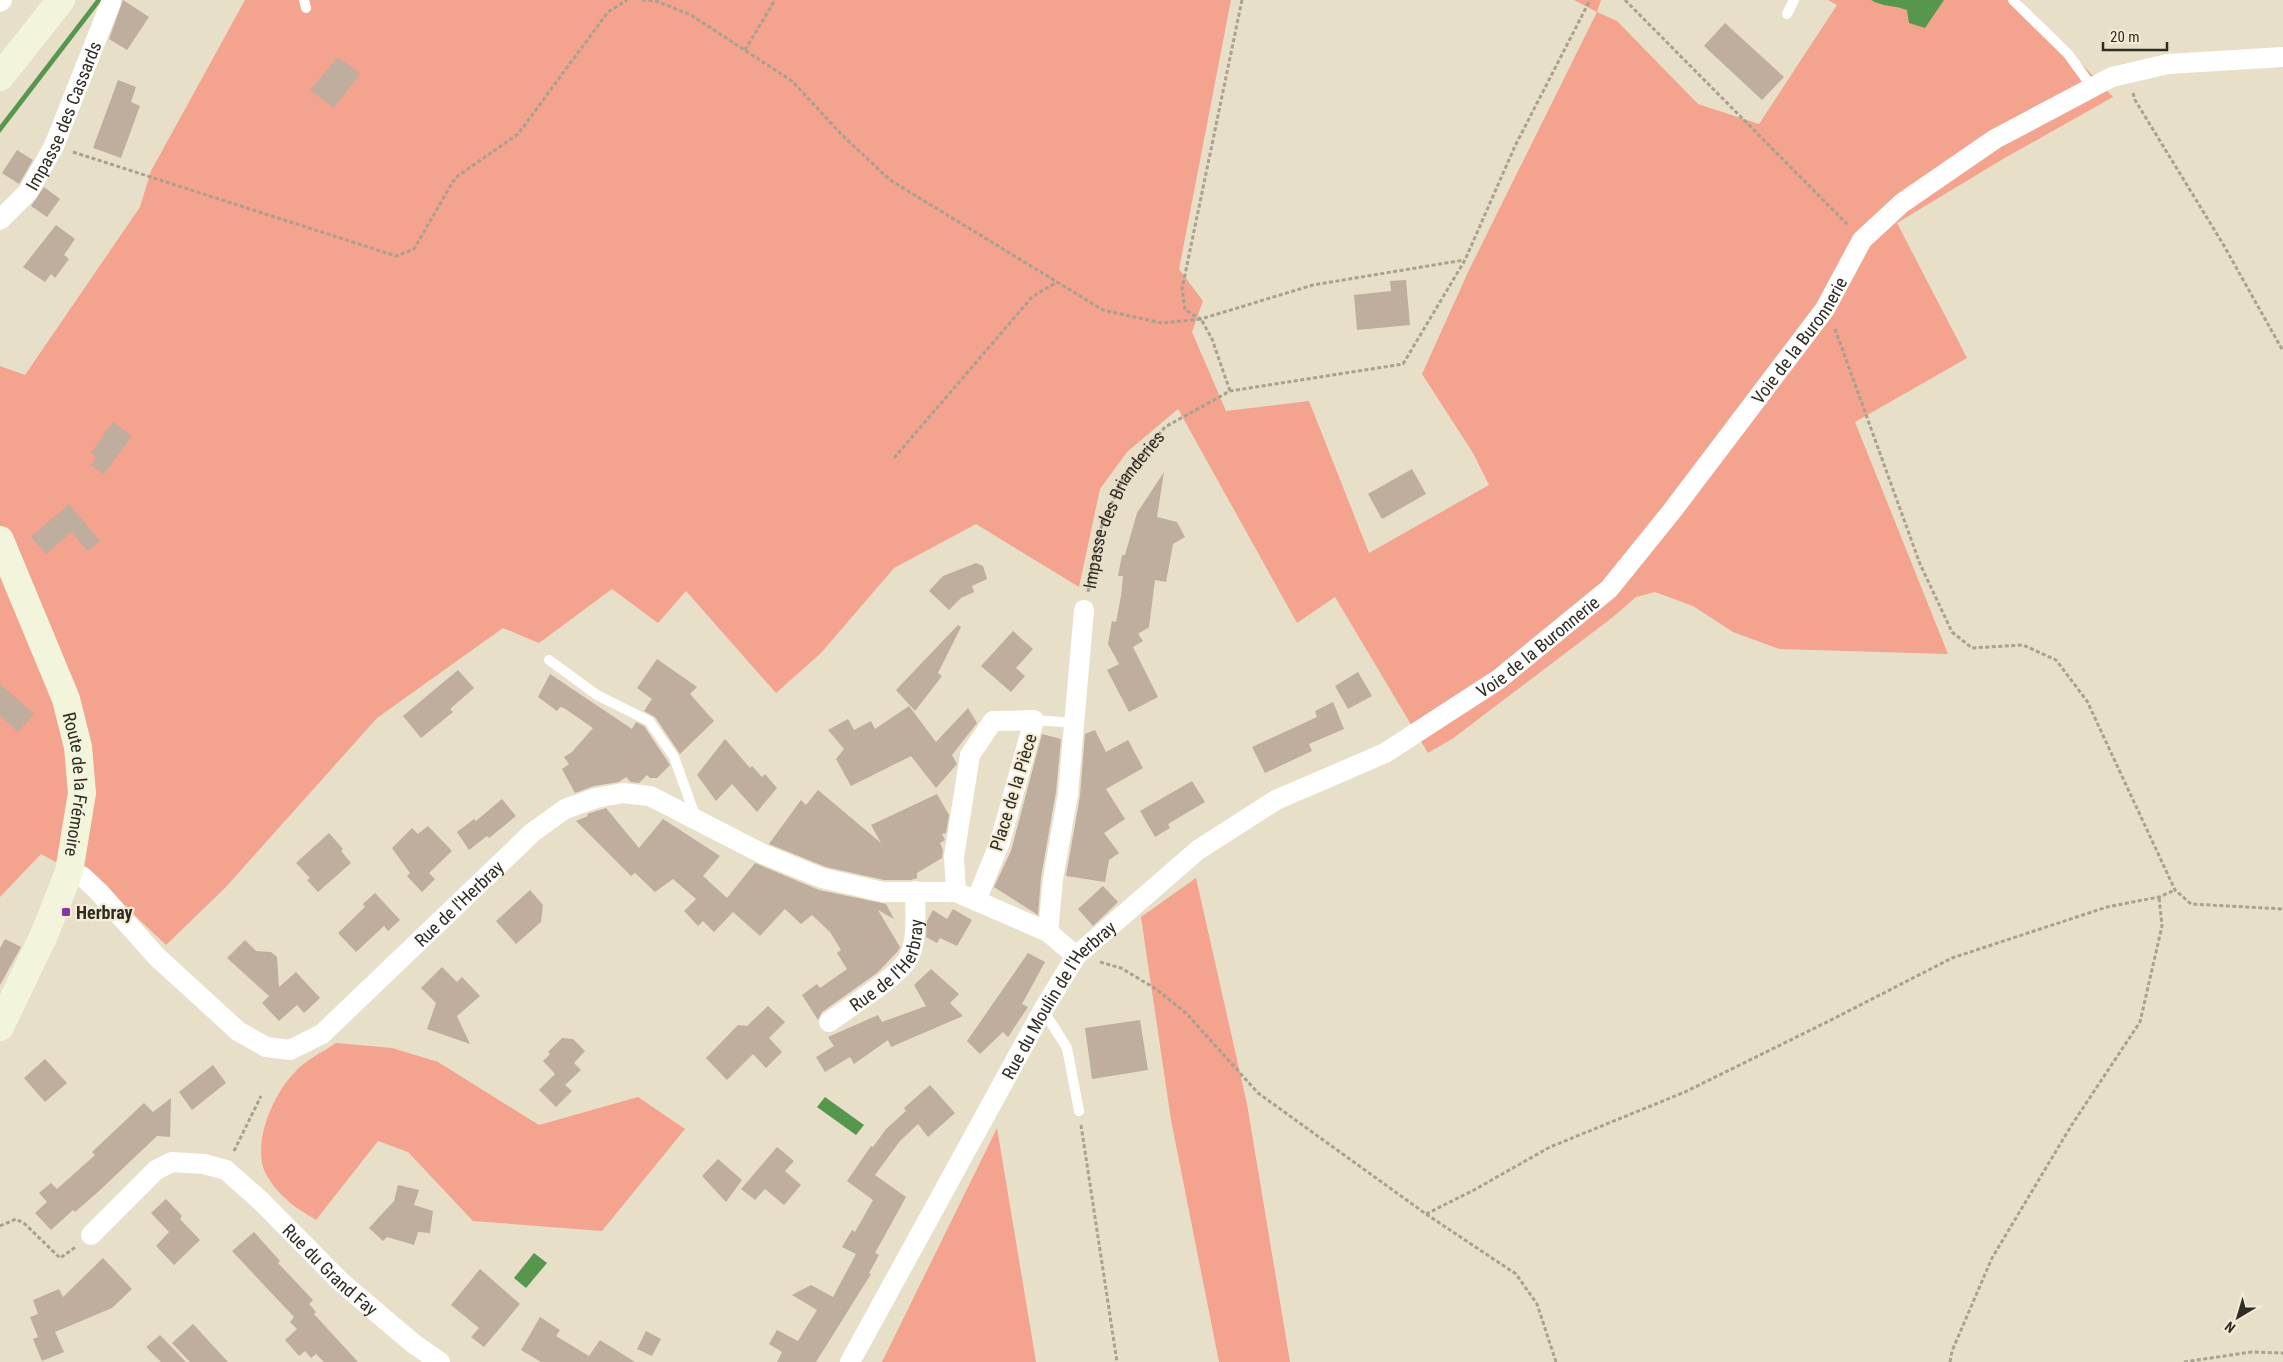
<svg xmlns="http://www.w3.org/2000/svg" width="2283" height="1362" font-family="'Roboto Condensed',sans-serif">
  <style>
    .green { fill: #f3a38e }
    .water { fill: #56964d }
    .building { fill: #bfad9d }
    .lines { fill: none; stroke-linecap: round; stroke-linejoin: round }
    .path { stroke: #a8a190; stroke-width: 3; stroke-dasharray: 4 2.5; stroke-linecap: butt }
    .lane { stroke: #fff; stroke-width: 10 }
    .street { stroke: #fff; stroke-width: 20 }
    .secondary { stroke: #f2f5dc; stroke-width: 28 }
    .poi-dot { fill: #8733a1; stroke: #f5ecd6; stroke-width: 2 }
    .labels { text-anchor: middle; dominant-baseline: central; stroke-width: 4.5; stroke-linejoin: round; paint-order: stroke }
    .street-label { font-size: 18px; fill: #2f2c24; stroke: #f5ecd6 }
    .poi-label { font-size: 18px; font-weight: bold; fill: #2f2c24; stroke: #f5ecd6; text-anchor: start }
  </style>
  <rect width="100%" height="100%" fill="#e8dfc9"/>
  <g class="green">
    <polygon points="245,0 1231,0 1179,269 1203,301 1192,332 1226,411 1309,401 1369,553 1489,485 1473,453 1422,374 1469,270 1597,12 1574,0 1601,0 1597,12 1617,21 1698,104 1759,124 1837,5 1828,0 2021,0 2113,97 2003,159 1897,223 1967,358 1855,422 1948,654 1779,649 1733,632 1693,606 1655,592 1636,597 1613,617 1452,739 1428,753 1335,597 1297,623 1178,409 1127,452 1100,489 1079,587 976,524 894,568 821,653 776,693 686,591 658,623 612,589 539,643 503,628 377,718 225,888 166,945 109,891 41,854 0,897 0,366 25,375 140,207 151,171"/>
    <polygon points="1196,878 1247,1104 1290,1362 1219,1362 1171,1120 1141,917"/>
    <path d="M336,1043L392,1048L438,1062L539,1125L638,1097L685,1129L602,1231L473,1221L408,1152L378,1141L316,1220C306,1213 293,1207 285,1198C276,1190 264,1175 262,1163C257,1132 274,1094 295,1072C305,1060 323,1052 336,1043Z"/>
    <polygon points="997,1128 1036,1362 882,1362"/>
  </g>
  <g class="water">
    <polygon points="96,0 102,0 0,133 0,125"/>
    <path d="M1871,0H1944L1925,28L1909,23L1907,10C1894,5 1883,7 1871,0Z"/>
    <polygon points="825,1097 864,1125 856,1135 817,1107"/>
    <polygon points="534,1253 547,1263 526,1288 514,1278"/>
  </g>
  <g class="building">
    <polygon points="123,0 149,17 127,50 109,39"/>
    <polygon points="1725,23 1784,77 1762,100 1704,46"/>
    <polygon points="338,57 360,74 334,108 310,90"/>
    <polygon points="118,80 136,87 131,102 140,106 121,158 93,148"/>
    <polygon points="17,150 33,160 19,184 2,173"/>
    <polygon points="44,187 60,199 47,217 31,206"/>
    <polygon points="56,225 75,239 64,255 69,259 55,278 51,274 45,282 23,267"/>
    <polygon points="1406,280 1410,325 1357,330 1354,295 1391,291 1390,281"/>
    <polygon points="113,422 132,436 104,474 91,465 96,457 91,453"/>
    <polygon points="1412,469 1426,494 1382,519 1368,494"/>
    <polygon points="1164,472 1157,517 1177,522 1185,537 1173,544 1166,582 1155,580 1149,627 1138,634 1143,641 1133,647 1158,697 1129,712 1107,670 1119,664 1108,644 1112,621 1116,622 1121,596 1123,576 1118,576 1122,555 1125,555 1137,513"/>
    <polygon points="69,504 100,541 88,551 71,532 46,554 31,537"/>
    <polygon points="976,563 983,566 987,579 972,586 974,592 961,598 949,610 929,591 943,576"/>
    <polygon points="958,625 961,627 938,673 942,676 915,711 896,690"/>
    <polygon points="1013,631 1033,649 1016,668 1025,676 1011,692 981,666"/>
    <polygon points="657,659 697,687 690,694 714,721 680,754 655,717 644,711 652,699 637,688"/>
    <polygon points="458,670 474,688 450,709 453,712 421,738 403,716"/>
    <polygon points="1358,672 1372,696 1348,709 1335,686"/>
    <polygon points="550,674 632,729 636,722 644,726 670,765 657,778 650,778 647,775 639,783 631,782 626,777 619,782 594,786 575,793 562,769 569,764 564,757 572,752 593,728 564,708 560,707 557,711 538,697"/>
    <polygon points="0,684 34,714 18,732 0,715"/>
    <polygon points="1333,702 1344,729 1309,744 1312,751 1265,773 1252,747 1317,717 1315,711"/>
    <polygon points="909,706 936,742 968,708 977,723 952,755 957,764 936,788 911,756 851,786 836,759 844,749 828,730 848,719 854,730 871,721 875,729"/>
    <polygon points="1095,730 1106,752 1128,740 1143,768 1106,789 1125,819 1104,833 1119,853 1109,860 1105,882 1066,876 1080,796 1085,734"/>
    <polygon points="1042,734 1061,739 1056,792 1041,877 1038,915 994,887 1011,851"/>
    <polygon points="725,739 750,768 752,766 762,777 765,774 777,788 757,812 732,784 716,801 697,775"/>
    <polygon points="1192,781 1205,802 1168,824 1170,828 1155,837 1140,811"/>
    <polygon points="818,790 881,843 871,825 937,794 949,815 946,833 942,834 945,840 940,843 943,850 942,858 917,873 917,878 911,880 884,880 826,867 769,844 801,800 806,805"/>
    <polygon points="502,799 516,816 489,838 487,836 469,850 457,832 474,819 476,821"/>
    <polygon points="606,808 639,848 663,819 720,856 703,876 727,898 755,863 819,890 886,904 894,919 878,910 900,947 898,951 877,973 822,1012 818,1020 802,995 817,984 820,988 847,969 837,953 841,950 830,932 812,915 801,924 785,909 760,936 733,912 714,932 703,921 698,926 684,911 696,899 673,879 655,892 635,873 631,876 576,821 588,816 587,814"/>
    <polygon points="428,826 452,851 429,873 435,879 422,892 407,876 410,873 392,848 412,828 418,834"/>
    <polygon points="329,833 343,849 341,851 351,863 318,892 307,880 310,878 296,863"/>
    <polygon points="1103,886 1118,902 1093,926 1078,909"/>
    <polygon points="530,890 543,905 541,922 516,944 496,921"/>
    <polygon points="375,893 400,920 388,931 384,926 356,952 338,933 365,907 363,904"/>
    <polygon points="953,909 972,920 957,946 940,938 937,943 926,937 927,921 933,910 947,919"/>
    <polygon points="5,939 21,947 0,985 0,948"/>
    <polygon points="245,940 256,951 271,952 277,957 279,987 296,972 320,998 304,1013 297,1005 279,1021 262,1003 269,996 227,958"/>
    <polygon points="1028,953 1045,962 1022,1004 1028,1007 1008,1037 1003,1032 980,1054 967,1041"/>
    <polygon points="442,967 457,982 462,977 480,996 457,1016 470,1044 427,1029 436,1003 421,988"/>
    <polygon points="931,969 959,994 950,1003 963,1016 891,1047 888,1040 854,1064 850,1057 825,1072 816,1057 834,1046 828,1037 878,1015 882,1022 926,1006 914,985"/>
    <polygon points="768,1006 785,1022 769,1038 782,1052 766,1068 753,1054 727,1080 706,1058 738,1025 747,1026"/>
    <polygon points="1140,1020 1148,1070 1092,1079 1085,1028"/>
    <polygon points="562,1038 573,1039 585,1051 574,1063 581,1070 565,1085 572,1091 556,1107 539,1090 555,1074 543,1061 550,1054 548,1052"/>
    <polygon points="45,1059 67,1083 45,1102 24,1078"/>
    <polygon points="213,1065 226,1083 192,1110 179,1092"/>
    <polygon points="930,1085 955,1113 928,1137 918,1124 900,1141 875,1175 906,1197 875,1253 879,1255 869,1273 871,1274 816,1362 777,1362 782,1352 769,1344 777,1330 798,1341 817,1310 792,1295 811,1285 833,1297 856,1254 842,1247 852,1230 855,1232 873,1200 847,1181 871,1146 873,1147 886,1129 906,1111 904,1108"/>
    <polygon points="171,1098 170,1137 157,1136 99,1191 75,1212 73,1210 51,1230 35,1213 47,1202 39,1193 51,1183 57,1189 95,1155 92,1152 144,1103 153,1112"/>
    <polygon points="777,1147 794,1161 785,1171 801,1185 784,1205 765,1189 755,1200 741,1189"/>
    <polygon points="718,1159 742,1180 726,1202 702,1176"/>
    <polygon points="398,1185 419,1190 414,1205 433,1211 430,1233 418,1232 414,1245 387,1237 383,1241 369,1228 394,1201"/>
    <polygon points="166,1199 182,1216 180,1219 200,1240 174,1265 156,1246 169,1232 151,1213"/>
    <polygon points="254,1232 280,1261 278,1263 313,1300 309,1304 316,1312 314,1314 358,1362 324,1362 316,1354 311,1358 305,1351 299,1356 285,1340 297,1329 290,1322 294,1317 232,1251"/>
    <polygon points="103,1258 132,1289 112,1308 55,1332 64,1352 42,1361 33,1339 38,1337 30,1317 38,1314 33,1300 59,1289 63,1297"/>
    <polygon points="480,1269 520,1304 484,1347 471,1337 479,1328 451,1305"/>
    <polygon points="540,1317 560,1330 556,1336 589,1356 600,1340 635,1362 541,1362 521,1350"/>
    <polygon points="193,1324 228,1362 190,1362 172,1343"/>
    <polygon points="646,1331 661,1339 652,1356 637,1349"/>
    <polygon points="160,1335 186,1362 161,1362 146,1347"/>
  </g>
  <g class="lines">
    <g class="path">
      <polyline points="642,0 656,1 691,15 792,81 842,135 890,180 1103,310 1162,323 1201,319 1212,339 1230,391"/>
      <polyline points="1242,0 1182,289 1185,310 1201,319 1313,285 1464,260"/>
      <polyline points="1625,0 1848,225"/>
      <polyline points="745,50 775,0"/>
      <polyline points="2133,93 2135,100 2223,244 2283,351"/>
      <polyline points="73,152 396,256 414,249 455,178 518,134 608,12 627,0"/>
      <polyline points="1835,329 1920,564 1952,632 1972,648 2023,645 2056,660 2087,701 2175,890 2191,904 2283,909"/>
      <polyline points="894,458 1032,297 1057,282"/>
      <path id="s1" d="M1088,592L1099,532L1123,478L1165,427L1230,391L1403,364L1465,260L1515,146L1590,0"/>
      <polyline points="1100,962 1121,968 1156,989 1186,1013 1258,1093 1426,1214 1516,1274 1537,1304 1556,1362"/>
      <polyline points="1081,1125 1117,1362"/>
      <polyline points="234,1151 261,1096"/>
      <polyline points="1426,1214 1474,1190 1550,1147 1685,1092 1831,1020 1952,958 2107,907 2159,897 2175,890"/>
      <polyline points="0,1226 16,1219 25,1224 60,1258 77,1246"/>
      <polyline points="1950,1362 1952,1351 1992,1258 2071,1126 2140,1022 2162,926 2159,897"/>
      <polyline points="2184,1362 2251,1352 2283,1353"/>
    </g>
    <g class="lane">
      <polyline points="304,0 306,8"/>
      <polyline points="2013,0 2068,54 2092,87"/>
      <polyline points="1787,14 1794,0"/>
      <polyline points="549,660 597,695 649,721 674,757 696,818"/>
      <polyline points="1034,720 1075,723"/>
      <polyline points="1043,1010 1067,1048 1079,1111"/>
    </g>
    <g class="street">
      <polyline points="0,2 2,0"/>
      <path id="s2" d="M0,220L28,192L54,146L111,2"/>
      <path id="s3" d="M69,872L82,876L99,892L157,957L238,1031L266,1047L290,1050L322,1034L533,832L565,809L596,798L623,793L650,796L763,854L822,878L883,892H956L1048,932L1076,956"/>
      <polyline points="956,892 954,857 970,755 993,721 1034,720 1000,842 976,901"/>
      <polyline points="1048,932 1053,879 1068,794 1084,610"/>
      <path id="s4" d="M829,1022C849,1007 899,977 909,957C918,939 915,911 915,891"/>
      <path id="s5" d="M91,1235L156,1170L172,1162L204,1164L226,1170L261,1201L342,1283L414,1344L440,1362"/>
      <path id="s6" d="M850,1362L1043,1010L1076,956L1198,850L1276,800L1385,753L1499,679L1609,589L1672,511L1825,309L1862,240L1902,203L1995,139L2112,77L2168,64L2283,57"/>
    </g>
    <g class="secondary">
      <polyline points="0,77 61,0"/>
      <path id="s7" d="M0,540L66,699L78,747L82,793L69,872L44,935L0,1027"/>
    </g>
  </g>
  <rect class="poi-dot" x="61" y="907" width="10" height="10" rx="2.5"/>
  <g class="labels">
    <g class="street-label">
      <text stroke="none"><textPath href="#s2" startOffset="124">Impasse des Cassards</textPath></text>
      <text stroke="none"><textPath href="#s6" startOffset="1429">Voie de la Buronnerie</textPath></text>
      <text stroke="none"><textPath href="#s1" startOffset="91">Impasse des Brianderies</textPath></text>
      <text stroke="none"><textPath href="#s6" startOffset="1024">Voie de la Buronnerie</textPath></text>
      <text stroke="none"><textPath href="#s7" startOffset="259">Route de la Frémoire</textPath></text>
      <text transform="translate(1013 792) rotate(-73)">Place de la Pièce</text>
      <text stroke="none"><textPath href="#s3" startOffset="515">Rue de l'Herbray</textPath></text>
      <text stroke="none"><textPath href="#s4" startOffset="85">Rue de l'Herbray</textPath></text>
      <text stroke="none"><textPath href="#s6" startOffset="419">Rue du Moulin de l'Herbray</textPath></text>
      <text stroke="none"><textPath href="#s5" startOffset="309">Rue du Grand Fay</textPath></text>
    </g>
    <g class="poi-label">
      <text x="76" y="912">Herbray</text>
    </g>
  </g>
  <g transform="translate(2238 1317) rotate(218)" stroke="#f5ecd6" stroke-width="4" paint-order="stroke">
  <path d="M0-4L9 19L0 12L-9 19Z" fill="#2f2c24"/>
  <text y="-8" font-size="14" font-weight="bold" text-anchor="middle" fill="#2f2c24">N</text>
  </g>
  <path d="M2103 42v8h64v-8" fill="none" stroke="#2f2c24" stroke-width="2.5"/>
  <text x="2110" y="42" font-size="15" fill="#2f2c24" stroke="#f5ecd6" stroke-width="4" paint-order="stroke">20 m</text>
</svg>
